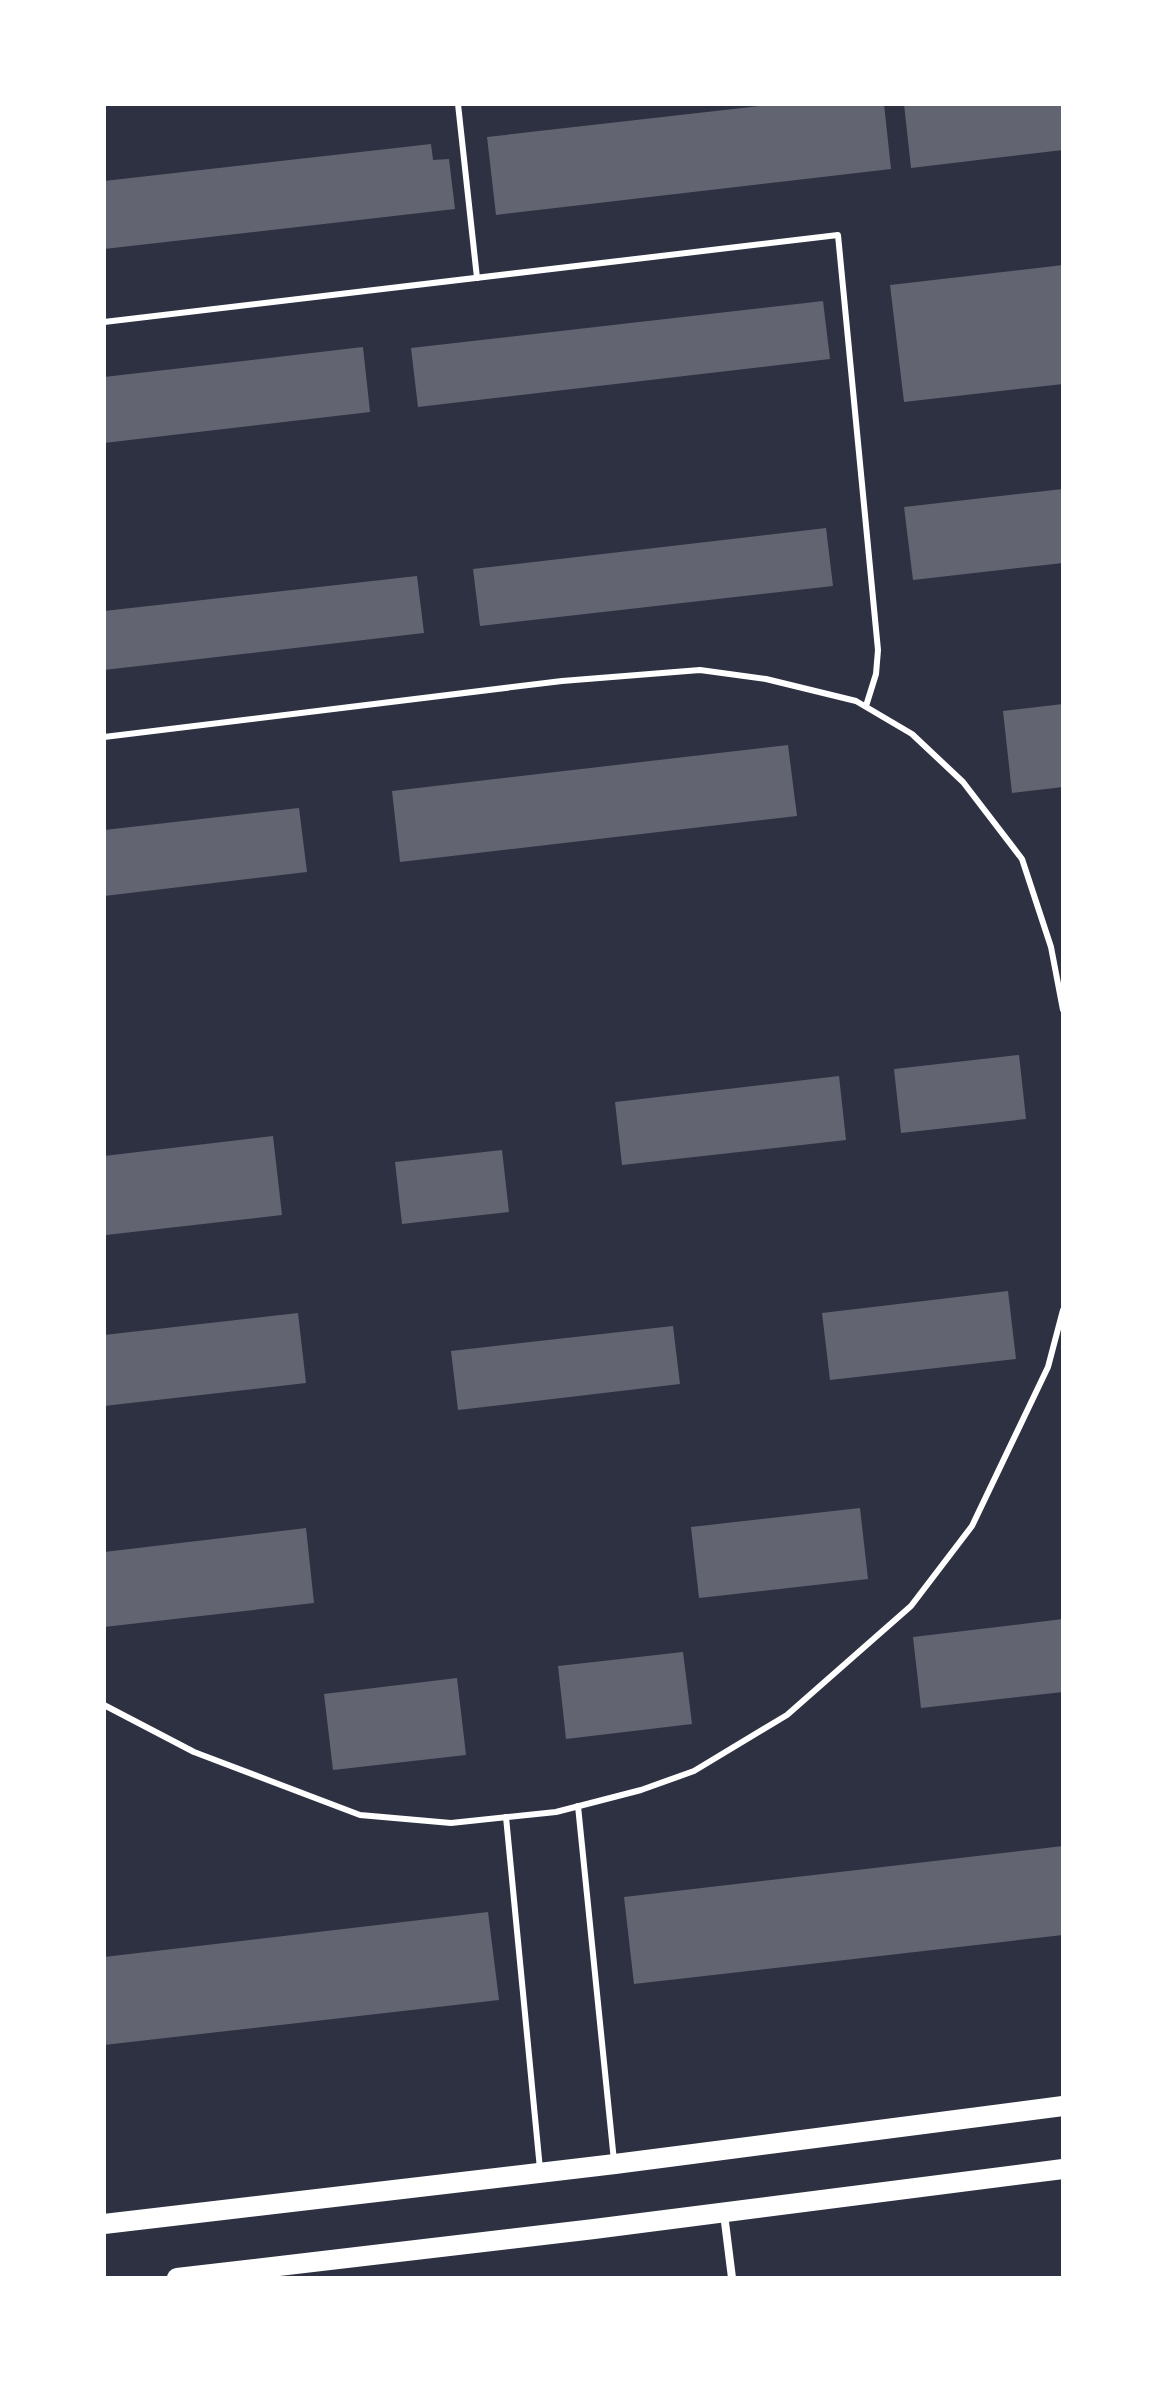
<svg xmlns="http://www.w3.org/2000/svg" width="1167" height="2382" font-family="Overpass,sans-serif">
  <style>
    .building { fill: #626471 }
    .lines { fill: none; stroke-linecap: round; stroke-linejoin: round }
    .service { stroke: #fff; stroke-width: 6 }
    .minor { stroke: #fff; stroke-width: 8 }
    .primary { stroke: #fff; stroke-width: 20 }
  </style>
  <rect width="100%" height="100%" fill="#2d3142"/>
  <g class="building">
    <polygon points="778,104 884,104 891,169 496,215 487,137"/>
    <polygon points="904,104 1063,104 1063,150 911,168"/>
    <polygon points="431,144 433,160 449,159 455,209 104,249 104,181"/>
    <polygon points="1063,265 1063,384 904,402 890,285"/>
    <polygon points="823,301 830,359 418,407 411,348"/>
    <polygon points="363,347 370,412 104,443 104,377"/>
    <polygon points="1063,489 1063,563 913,580 904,507"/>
    <polygon points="826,528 833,586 480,626 473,569"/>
    <polygon points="417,576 424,633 104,670 104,611"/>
    <polygon points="1063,704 1063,787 1012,793 1003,711"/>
    <polygon points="788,745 797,816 400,862 392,791"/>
    <polygon points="299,808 307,872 104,896 104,830"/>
    <polygon points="1019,1055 1026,1119 901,1133 894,1069"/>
    <polygon points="839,1076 846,1140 622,1165 615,1102"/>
    <polygon points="273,1136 282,1215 106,1235 104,1156"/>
    <polygon points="502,1150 509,1212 402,1224 395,1162"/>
    <polygon points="1008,1291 1016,1359 830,1380 822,1313"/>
    <polygon points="298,1313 306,1383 104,1406 104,1335"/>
    <polygon points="673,1326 680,1384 458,1410 451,1351"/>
    <polygon points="860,1508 868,1579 699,1598 691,1527"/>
    <polygon points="306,1528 314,1603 104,1627 104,1552"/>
    <polygon points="1063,1619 1063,1692 921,1708 913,1637"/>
    <polygon points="683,1652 692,1724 566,1739 558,1666"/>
    <polygon points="457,1678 466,1755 333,1770 324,1694"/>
    <polygon points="1063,1846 1063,1935 634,1984 624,1897"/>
    <polygon points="488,1912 499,2000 104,2045 104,1957"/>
  </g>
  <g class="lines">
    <g class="service">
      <polyline points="458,104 477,278"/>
      <polyline points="104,322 838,235 878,650 876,674 866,706"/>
      <polyline points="104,737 562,681 700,670 766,679 856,701 912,734 963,782 1022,859 1051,947 1063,1010"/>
      <polyline points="104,1705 194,1752 360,1815 451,1823 556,1812 641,1790 694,1771 787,1715 911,1606 972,1526 1048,1367 1063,1310"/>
      <polyline points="578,1806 614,2161"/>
      <polyline points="506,1817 540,2169"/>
    </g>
    <polyline class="minor" points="724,2214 732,2278"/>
    <g class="primary">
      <polyline points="104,2224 615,2164 1063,2106"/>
      <polyline points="177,2278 594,2229 1063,2169"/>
    </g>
  </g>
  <rect width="1167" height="2382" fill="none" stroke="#ffffff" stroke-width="212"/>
</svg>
